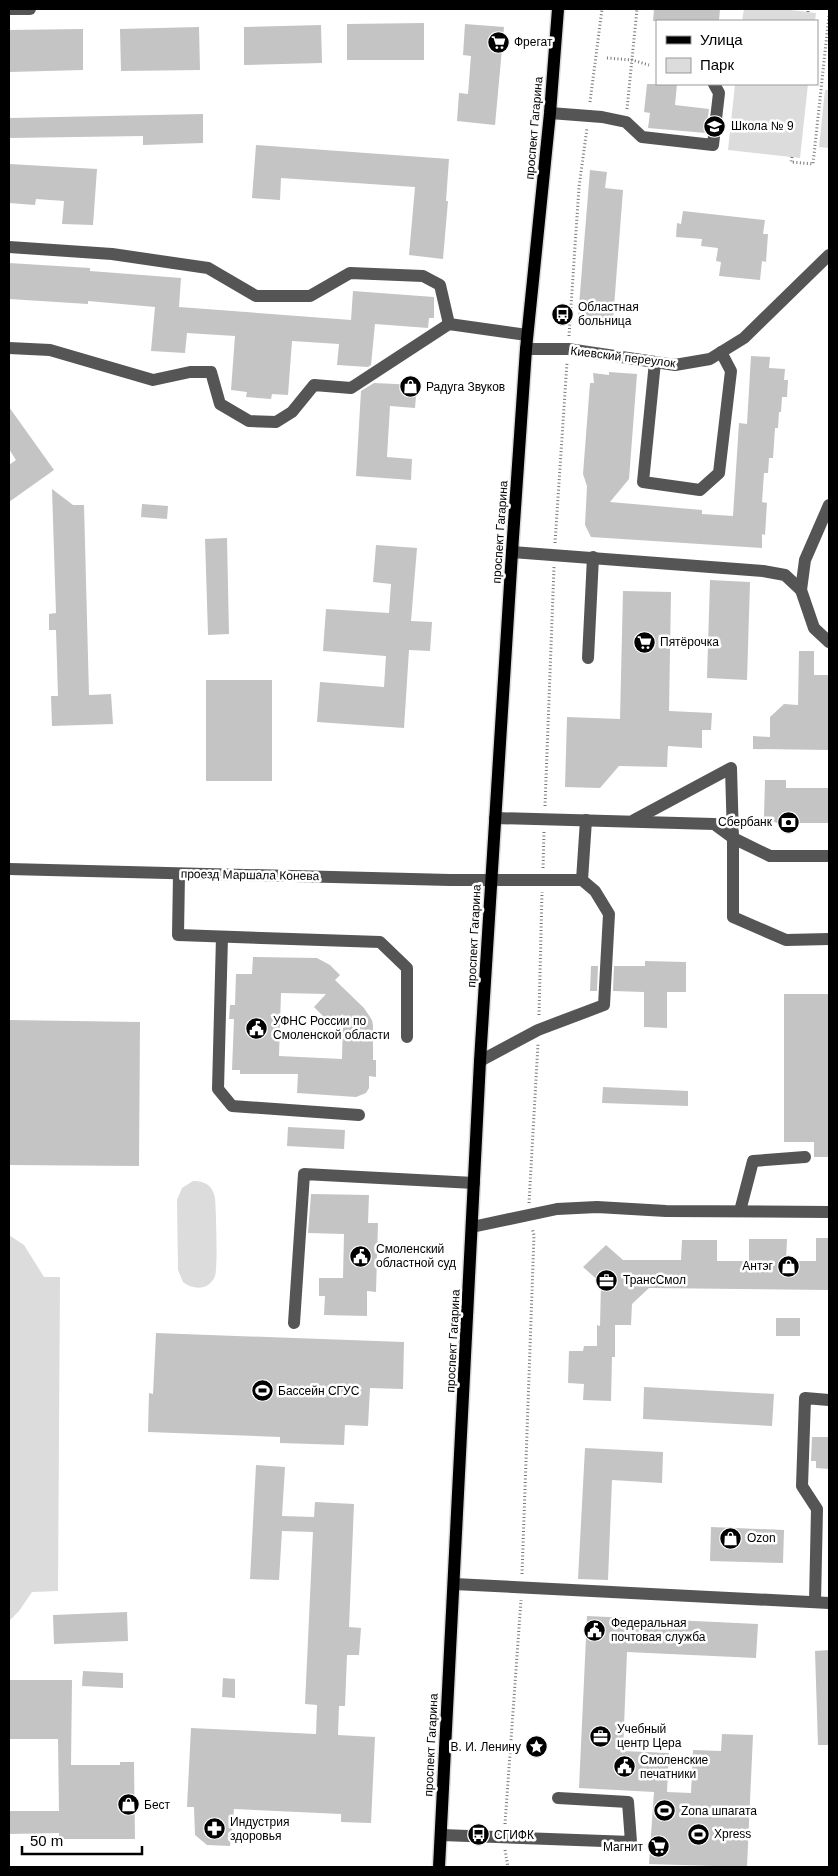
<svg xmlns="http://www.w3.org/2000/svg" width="838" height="1876" font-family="Helvetica,sans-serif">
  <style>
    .green { fill: #dcdcdc }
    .building { fill: #c4c4c4; fill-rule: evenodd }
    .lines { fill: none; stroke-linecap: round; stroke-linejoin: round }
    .major-casing { stroke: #dbdbdb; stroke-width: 15 }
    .path { stroke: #777; stroke-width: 3; stroke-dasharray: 1 2.5; stroke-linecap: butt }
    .minor { stroke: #555; stroke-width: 12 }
    .major { stroke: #000; stroke-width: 12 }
    .labels { text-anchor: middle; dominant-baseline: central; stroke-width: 5; stroke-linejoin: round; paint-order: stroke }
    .poi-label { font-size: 12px; fill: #000; stroke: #fff; text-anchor: start }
    .street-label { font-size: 12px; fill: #000; stroke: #fff }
  </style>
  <rect width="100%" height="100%" fill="#fff"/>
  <g class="green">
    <polygon points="744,9 783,9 816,13 815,21 742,21"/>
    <polygon points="735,84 808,84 800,158 728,150"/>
    <polygon points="825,90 829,90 829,148 819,147"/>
    <path d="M193,1181C199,1181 206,1182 210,1187C213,1190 214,1194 215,1198C216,1209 218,1267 215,1276C209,1291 193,1290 183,1282L178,1270L177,1200L182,1188Z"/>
    <polygon points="9,1235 24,1245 44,1277 60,1277 58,1591 32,1592 19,1611 9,1621"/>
  </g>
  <g class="building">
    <polygon points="654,9 720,9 719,21 683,20 682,21 653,21"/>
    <polygon points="424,23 424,60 347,60 347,24"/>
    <polygon points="465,24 504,27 495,125 457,121 459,93 468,94 471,56 463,55"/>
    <polygon points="321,25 322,63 244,65 244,27"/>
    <polygon points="199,27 200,70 121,71 120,29"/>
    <polygon points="83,29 83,70 9,72 9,30"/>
    <polygon points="647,84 677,84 675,105 709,109 706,133 648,128 650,113 644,112"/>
    <polygon points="203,114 203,143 143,145 143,136 9,138 9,118"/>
    <polygon points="256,145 449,159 446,201 448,201 443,259 409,255 415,187 281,178 280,200 252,198"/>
    <polygon points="9,164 97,169 93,225 62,224 64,201 36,199 35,205 9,203"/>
    <polygon points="590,170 607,172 605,188 623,190 613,320 578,318"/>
    <polygon points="683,211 765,220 763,234 768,234 766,262 762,261 760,280 719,276 721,262 716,261 718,248 701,246 702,239 676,237 677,223 681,224"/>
    <polygon points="9,263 90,268 90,271 181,278 179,307 351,320 353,291 434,297 434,318 429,318 428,328 375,324 371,365 368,367 337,365 339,344 292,341 288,395 272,394 271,399 246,397 247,392 231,390 235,336 187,333 185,353 151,351 155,307 88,301 88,304 9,299"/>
    <polygon points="751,356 770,357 769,368 785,369 784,380 788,380 787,397 782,397 781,412 779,412 778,428 775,428 773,458 769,458 768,473 764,473 762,502 767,503 765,535 762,534 762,548 591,537 585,525 587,486 583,474 590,383 594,383 593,373 609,375 609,372 637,374 629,479 610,502 702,510 702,514 733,516 739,423 747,424"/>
    <polygon points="374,383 417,385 415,408 390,406 387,457 412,459 411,480 356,476 361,391"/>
    <polygon points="9,407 54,470 9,502 9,465 16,460 9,449"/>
    <polygon points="52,489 73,505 84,505 89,695 111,694 113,724 52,726 51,696 58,696 56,630 49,630 49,614 56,613"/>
    <polygon points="142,504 168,506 167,519 141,517"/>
    <polygon points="227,538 229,634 208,635 205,539"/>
    <polygon points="376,545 417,548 411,621 432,622 430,651 409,650 404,728 317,722 320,682 384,687 386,656 323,651 326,609 389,613 391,584 373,582"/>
    <polygon points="710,580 750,582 747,680 707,678"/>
    <polygon points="623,591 671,592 669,711 712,713 711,730 702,730 702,748 668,746 667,767 619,766 600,788 565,787 567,717 620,719"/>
    <polygon points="799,651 814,651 814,675 829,675 829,750 753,749 753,736 770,737 770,717 784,704 798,705"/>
    <rect x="206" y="680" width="66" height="101"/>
    <polygon points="765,780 786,780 786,788 829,788 829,823 777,823 764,817"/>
    <path d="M253,957L317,958L330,965L340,975L335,980L364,1008L372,1020L373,1025V1060H376V1077L369,1076V1088L366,1093L356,1097L297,1093L298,1074H240V1070H232L234,1019H229L230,1005H235L236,974H252ZM281,993L326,994L314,1007L331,1024L343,1014L342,1059L279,1056Z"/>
    <polygon points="645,961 686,962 686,992 667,992 667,1028 644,1027 644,992 613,991 614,966 645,966"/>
    <polygon points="591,966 598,966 597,991 590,991"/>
    <polygon points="784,994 828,994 828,1157 814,1157 814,1142 784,1142"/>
    <polygon points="9,1020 140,1022 139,1166 9,1165"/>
    <polygon points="603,1087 688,1091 688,1106 602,1103"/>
    <polygon points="288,1127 345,1130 344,1149 287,1146"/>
    <polygon points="311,1194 369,1195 368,1223 378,1223 376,1292 367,1291 367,1316 324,1315 325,1296 319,1296 319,1278 343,1278 344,1234 308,1233"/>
    <polygon points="816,1238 829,1238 829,1290 649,1288 632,1304 631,1325 615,1325 615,1357 612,1357 611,1401 583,1400 584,1384 568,1383 569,1351 583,1351 584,1346 597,1346 597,1325 600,1326 601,1283 583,1267 606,1245 623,1260 681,1260 682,1240 717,1240 717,1261 749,1261 749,1239 787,1239 786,1261 816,1261"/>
    <rect x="776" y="1318" width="24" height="18"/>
    <polygon points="156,1333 404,1342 403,1389 370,1388 368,1426 345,1425 344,1445 280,1443 280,1437 148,1432 149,1393 153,1394"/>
    <polygon points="644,1387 774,1394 772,1426 643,1419"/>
    <polygon points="812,1437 829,1437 829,1469 816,1468 816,1461 811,1461"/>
    <polygon points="585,1448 663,1452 662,1483 612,1480 608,1580 578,1579"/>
    <polygon points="256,1465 285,1467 282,1516 314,1517 315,1502 354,1504 349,1627 361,1628 359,1655 347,1655 345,1706 339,1706 338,1735 375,1737 371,1823 341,1822 341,1814 234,1809 230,1846 207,1845 195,1835 194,1807 187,1807 191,1728 316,1734 317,1705 305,1704 313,1532 282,1531 279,1580 250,1579"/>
    <polygon points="711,1527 784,1530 783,1563 710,1561"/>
    <polygon points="127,1612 128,1641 54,1644 53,1615"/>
    <polygon points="587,1616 758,1624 756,1658 627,1652 623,1751 669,1753 667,1792 691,1793 693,1750 721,1751 722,1734 753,1735 747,1867 649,1864 654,1792 579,1788"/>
    <polygon points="829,1650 829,1745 818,1745 815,1651"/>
    <polygon points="83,1671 123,1673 123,1688 82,1686"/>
    <polygon points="223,1678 235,1679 235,1698 222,1697"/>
    <polygon points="9,1680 72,1680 71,1765 120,1765 120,1762 134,1762 135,1839 59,1839 59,1833 9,1834 9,1811 59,1811 58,1739 9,1739"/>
  </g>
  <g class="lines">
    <defs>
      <polyline id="major" points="439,1867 480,1061 512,552 526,349 550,113 558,9"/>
    </defs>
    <use href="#major" class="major-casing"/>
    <g class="path">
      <polyline points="808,12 808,9"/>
      <polyline points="607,58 632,60 649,65"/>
      <polyline points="590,102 602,9"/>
      <polyline points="627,109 637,9"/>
      <polyline points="792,157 791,162 813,164 829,15"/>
      <polyline points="569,336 579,187 587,128"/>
      <polyline points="555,543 567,362"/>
      <polyline points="545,806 554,567"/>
      <polyline points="543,868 544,832"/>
      <polyline points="539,1015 542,892"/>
      <polyline points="529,1203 538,1044"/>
      <polyline points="522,1574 534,1235 532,1228"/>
      <polyline points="505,1824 521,1600"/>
      <polyline points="505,1850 508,1867"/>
    </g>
    <g class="minor">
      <polyline points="9,9 30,9"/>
      <polyline points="550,113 602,117 626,122 642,137 713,145 719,93 714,84"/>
      <polyline points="9,247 112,254 208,268 256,296 310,296 350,273 423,276 440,285 449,324"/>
      <polyline points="9,348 50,350 153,380 190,372 211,372 220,404 249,421 276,422 292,412 314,385 351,388 449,324 527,335"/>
      <polyline points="526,349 568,349 675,365 710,359 744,338 829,255"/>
      <polyline points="655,362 643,482 700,490 719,473 731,371 721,352"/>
      <polyline points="829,505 805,560 801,590 814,628 829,642"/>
      <polyline points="512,552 763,571 785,575 801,590"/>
      <polyline points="588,658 593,557"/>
      <polyline points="495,818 714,824 733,838 733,917 786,940 829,939"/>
      <polyline points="634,820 731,768 733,838 770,856 829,856"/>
      <polyline points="9,869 450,880 582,880 595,891 609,914 604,1005 538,1030 480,1061"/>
      <polyline points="179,874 178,935 380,942 407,968 407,1037"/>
      <polyline points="582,880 586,820"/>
      <polyline points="222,937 218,1089 232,1106 359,1115"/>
      <polyline points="740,1211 753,1161 805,1157"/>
      <polyline points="472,1227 557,1209 597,1207 666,1211 829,1212"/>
      <polyline points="294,1323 304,1174 474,1183"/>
      <polyline points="454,1584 829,1603"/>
      <polyline points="815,1602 817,1509 802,1486 805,1398 829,1400"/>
      <polyline points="441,1835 631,1842 628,1802 558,1798"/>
    </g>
    <use href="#major" class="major"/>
  </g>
  <defs>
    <symbol id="supermarket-disc" viewBox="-11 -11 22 22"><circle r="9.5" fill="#000" stroke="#fff"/><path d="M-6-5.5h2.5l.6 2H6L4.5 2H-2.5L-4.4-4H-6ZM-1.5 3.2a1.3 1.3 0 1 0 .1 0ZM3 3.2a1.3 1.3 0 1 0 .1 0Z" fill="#fff"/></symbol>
    <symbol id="school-disc" viewBox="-11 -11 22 22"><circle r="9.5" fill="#000" stroke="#fff"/><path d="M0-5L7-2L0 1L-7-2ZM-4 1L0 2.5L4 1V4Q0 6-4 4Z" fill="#fff"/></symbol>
    <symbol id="bus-disc" viewBox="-11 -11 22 22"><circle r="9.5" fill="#000" stroke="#fff"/><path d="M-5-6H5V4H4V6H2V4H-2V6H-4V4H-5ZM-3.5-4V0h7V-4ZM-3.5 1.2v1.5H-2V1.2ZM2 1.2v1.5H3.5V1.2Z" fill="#fff"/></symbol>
    <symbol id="shop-disc" viewBox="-11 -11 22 22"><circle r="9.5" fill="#000" stroke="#fff"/><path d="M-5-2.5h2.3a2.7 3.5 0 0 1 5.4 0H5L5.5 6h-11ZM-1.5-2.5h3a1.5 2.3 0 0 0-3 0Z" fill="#fff"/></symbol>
    <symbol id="bank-disc" viewBox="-11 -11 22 22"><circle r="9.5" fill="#000" stroke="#fff"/><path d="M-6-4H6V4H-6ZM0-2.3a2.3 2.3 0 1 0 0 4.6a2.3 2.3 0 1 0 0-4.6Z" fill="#fff"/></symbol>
    <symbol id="civic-disc" viewBox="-11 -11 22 22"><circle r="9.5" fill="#000" stroke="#fff"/><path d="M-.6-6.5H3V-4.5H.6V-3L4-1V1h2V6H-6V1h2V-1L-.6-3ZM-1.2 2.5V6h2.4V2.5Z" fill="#fff"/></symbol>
    <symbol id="office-disc" viewBox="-11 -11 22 22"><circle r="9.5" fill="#000" stroke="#fff"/><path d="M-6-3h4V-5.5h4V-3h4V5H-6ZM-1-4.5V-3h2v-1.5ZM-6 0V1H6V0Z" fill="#fff"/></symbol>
    <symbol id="stadium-disc" viewBox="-11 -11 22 22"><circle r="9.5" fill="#000" stroke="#fff"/><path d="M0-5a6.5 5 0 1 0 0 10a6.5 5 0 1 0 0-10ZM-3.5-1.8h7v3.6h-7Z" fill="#fff"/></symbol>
    <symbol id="sight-disc" viewBox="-11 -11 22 22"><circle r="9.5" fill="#000" stroke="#fff"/><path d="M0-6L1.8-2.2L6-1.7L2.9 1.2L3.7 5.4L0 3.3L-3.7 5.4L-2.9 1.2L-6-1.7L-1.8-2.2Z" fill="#fff"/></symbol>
    <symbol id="pharmacy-disc" viewBox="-11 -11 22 22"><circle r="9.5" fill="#000" stroke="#fff"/><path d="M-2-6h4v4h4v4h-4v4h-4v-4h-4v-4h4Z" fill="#fff"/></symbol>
  </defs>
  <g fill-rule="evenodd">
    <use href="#supermarket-disc" x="486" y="30" width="25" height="25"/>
    <use href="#school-disc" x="702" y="114" width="25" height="25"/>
    <use href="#bus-disc" x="550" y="302" width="25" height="25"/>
    <use href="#shop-disc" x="398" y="374" width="25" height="25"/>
    <use href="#supermarket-disc" x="632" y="630" width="25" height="25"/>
    <use href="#bank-disc" x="776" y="810" width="25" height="25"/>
    <use href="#civic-disc" x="244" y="1016" width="25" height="25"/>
    <use href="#civic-disc" x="348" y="1244" width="25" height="25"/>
    <use href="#shop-disc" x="776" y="1254" width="25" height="25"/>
    <use href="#office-disc" x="594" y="1268" width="25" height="25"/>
    <use href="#stadium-disc" x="250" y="1378" width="25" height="25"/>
    <use href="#shop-disc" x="718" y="1526" width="25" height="25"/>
    <use href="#civic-disc" x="582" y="1618" width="25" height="25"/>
    <use href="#office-disc" x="588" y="1724" width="25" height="25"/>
    <use href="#sight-disc" x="524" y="1734" width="25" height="25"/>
    <use href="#civic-disc" x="612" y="1754" width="25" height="25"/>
    <use href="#shop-disc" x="116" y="1792" width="25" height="25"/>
    <use href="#stadium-disc" x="652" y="1798" width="25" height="25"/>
    <use href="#pharmacy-disc" x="202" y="1816" width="25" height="25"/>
    <use href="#stadium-disc" x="686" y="1822" width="25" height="25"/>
    <use href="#bus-disc" x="466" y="1822" width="25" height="25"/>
    <use href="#supermarket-disc" x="646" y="1834" width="25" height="25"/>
  </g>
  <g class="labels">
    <g class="poi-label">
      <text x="514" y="42">Фрегат</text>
      <text x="731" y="126">Школа № 9</text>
      <text x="578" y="307">Областная<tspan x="578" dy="14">больница</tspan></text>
      <text x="426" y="387">Радуга Звуков</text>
      <text x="660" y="642">Пятёрочка</text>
      <text x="772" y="822" text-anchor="end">Сбербанк</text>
      <text x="273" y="1021">УФНС России по<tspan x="273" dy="14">Смоленской области</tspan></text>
      <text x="376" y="1249">Смоленский<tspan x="376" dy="14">областной суд</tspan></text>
      <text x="773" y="1266" text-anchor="end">Антэг</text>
      <text x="623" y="1280">ТрансСмол</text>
      <text x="278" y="1391">Бассейн СГУС</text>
      <text x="747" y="1538">Ozon</text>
      <text x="611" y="1623">Федеральная<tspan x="611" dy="14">почтовая служба</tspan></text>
      <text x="617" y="1729">Учебный<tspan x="617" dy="14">центр Цера</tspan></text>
      <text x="521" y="1747" text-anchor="end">В. И. Ленину</text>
      <text x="640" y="1760">Смоленские<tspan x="640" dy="14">печатники</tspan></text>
      <text x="144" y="1805">Бест</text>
      <text x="681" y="1811">Zona шпагата</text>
      <text x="230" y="1822">Индустрия<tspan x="230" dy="14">здоровья</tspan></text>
      <text x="714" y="1834">Xpress</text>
      <text x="494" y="1835">СГИФК</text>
      <text x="643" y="1847" text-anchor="end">Магнит</text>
    </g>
    <g class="street-label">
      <text transform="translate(534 128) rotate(-85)">проспект Гагарина</text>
      <text transform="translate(623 357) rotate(7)">Киевский переулок</text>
      <text transform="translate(500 532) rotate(-86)">проспект Гагарина</text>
      <text transform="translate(250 875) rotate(1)">проезд Маршала Конева</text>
      <text transform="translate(474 936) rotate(-87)">проспект Гагарина</text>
      <text transform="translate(453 1341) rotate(-87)">проспект Гагарина</text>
      <text transform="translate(431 1745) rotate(-87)">проспект Гагарина</text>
    </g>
  </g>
  <rect width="838" height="1876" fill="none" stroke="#000000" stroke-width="20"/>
  <rect x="656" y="20" width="162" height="65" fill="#ffffff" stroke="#999999"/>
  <rect x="666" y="36" width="25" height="8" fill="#000000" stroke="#999999"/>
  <text x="700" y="45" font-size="15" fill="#000000">Улица</text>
  <rect x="666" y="58" width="25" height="15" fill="#dcdcdc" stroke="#999999"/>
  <text x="700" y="70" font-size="15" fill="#000000">Парк</text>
  <path d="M22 1846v8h120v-8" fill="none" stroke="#000000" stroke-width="2.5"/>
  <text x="30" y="1846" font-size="15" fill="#000000" stroke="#ffffff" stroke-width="4" paint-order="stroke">50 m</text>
</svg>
